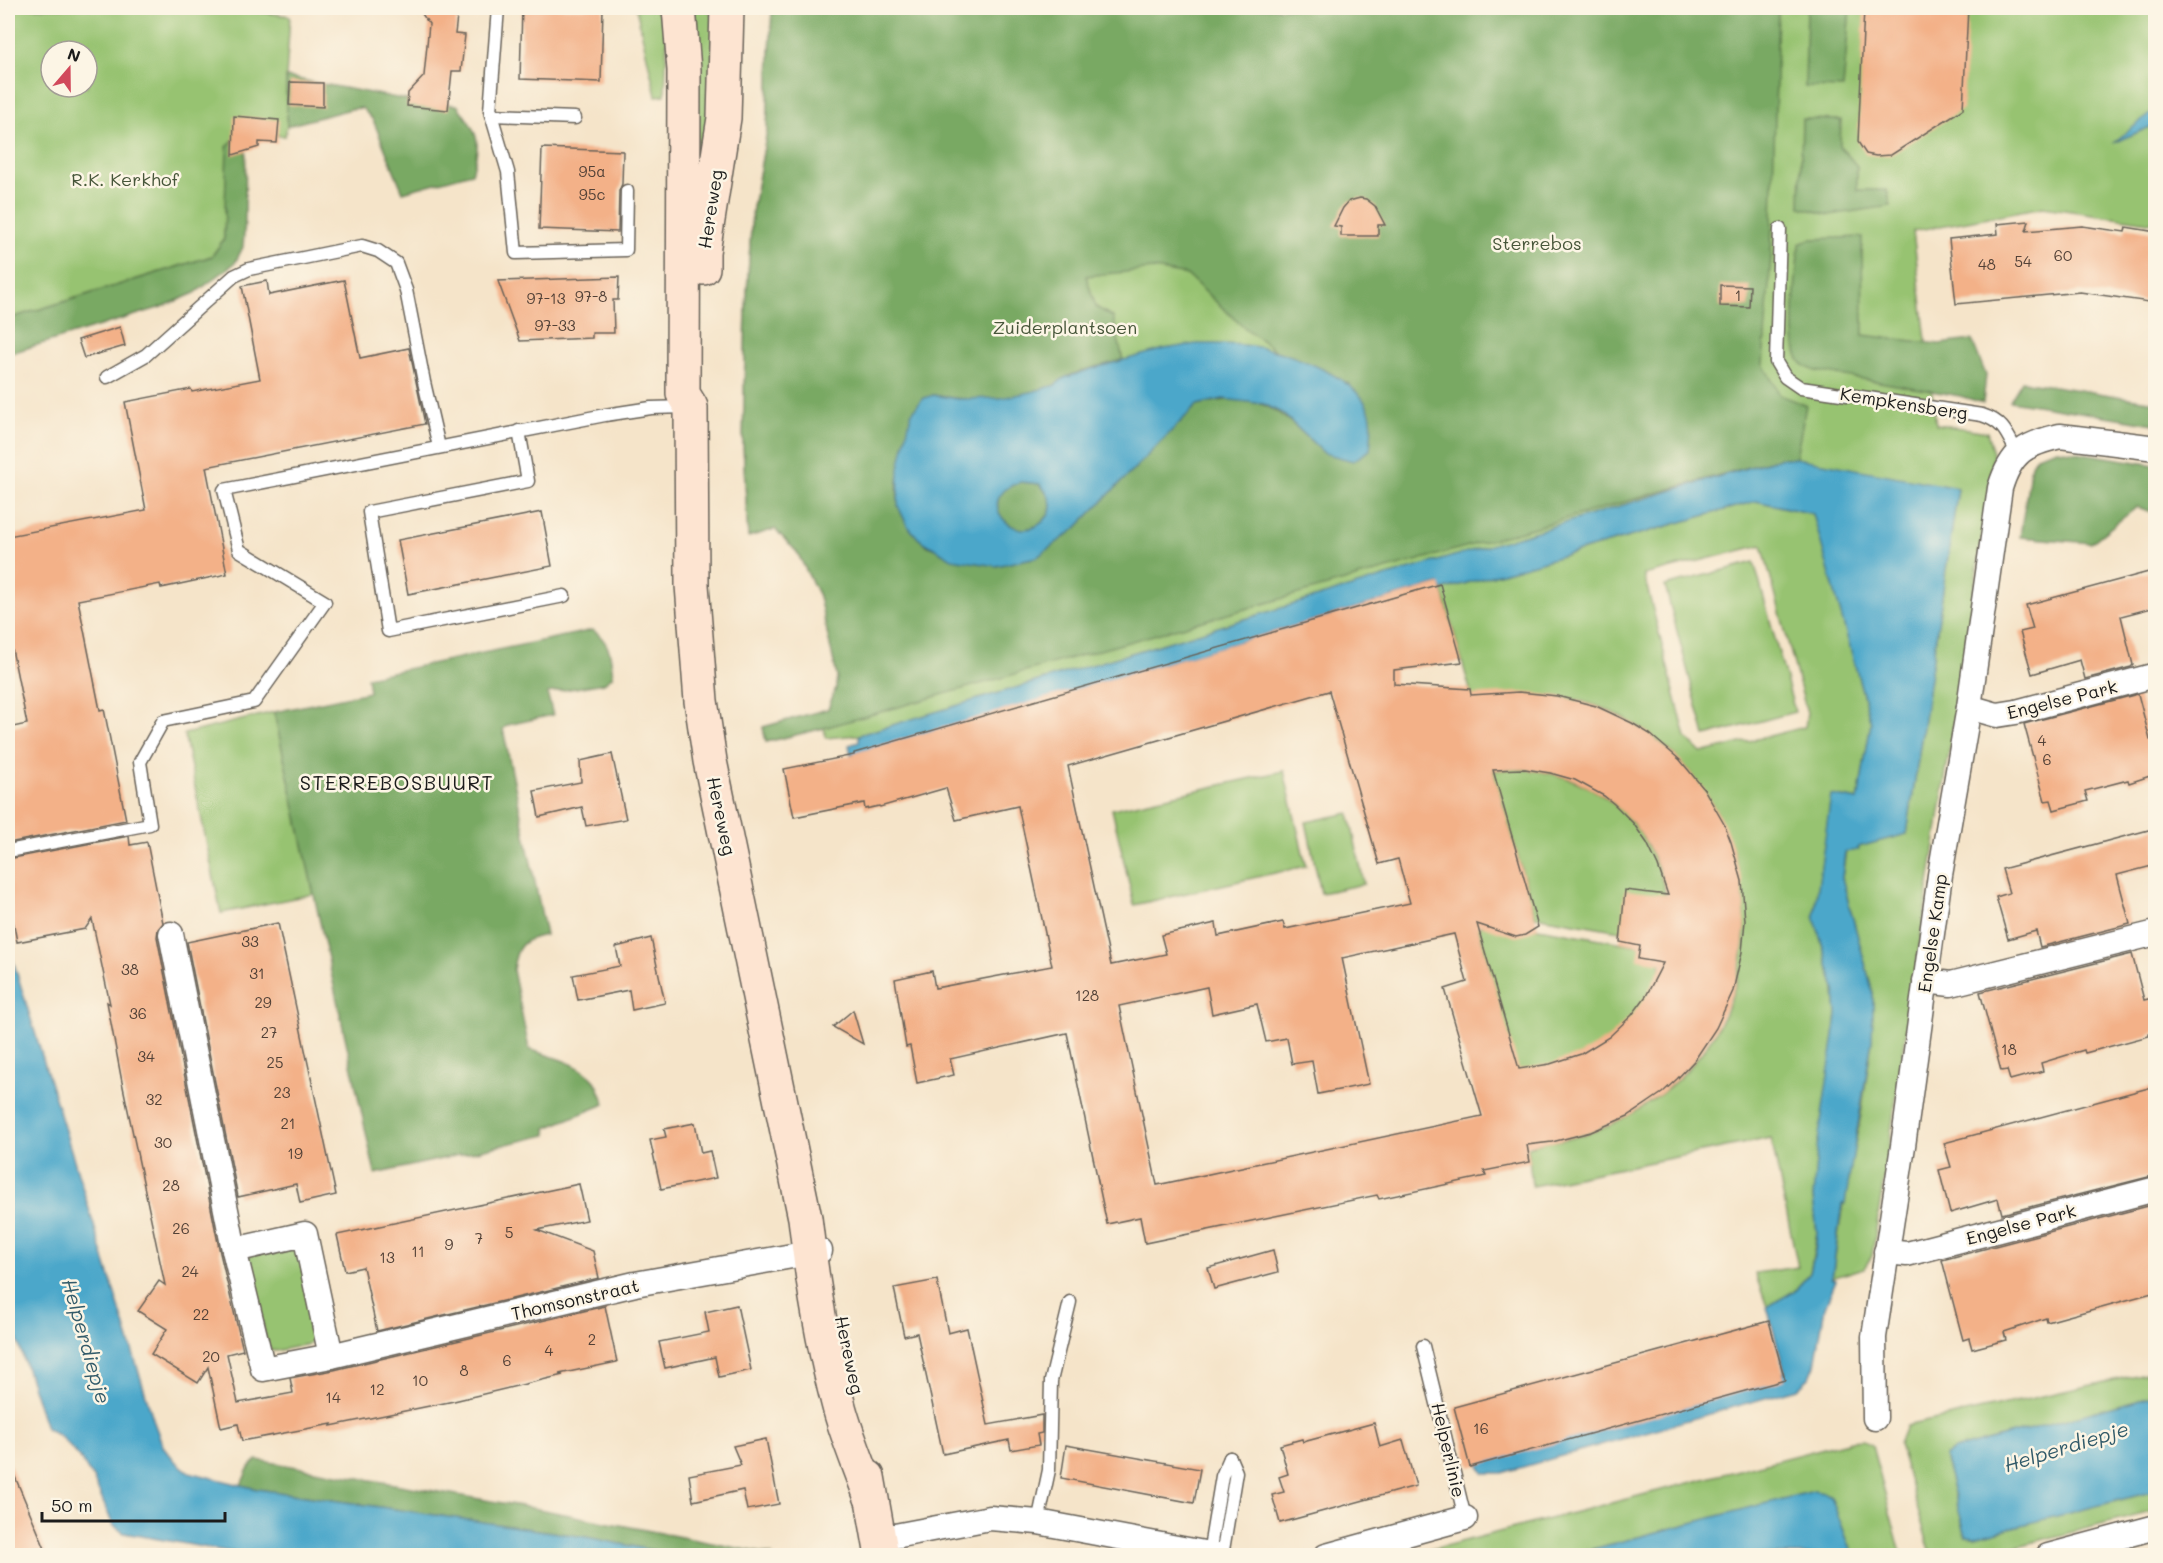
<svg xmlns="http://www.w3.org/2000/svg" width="2163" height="1563" font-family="Mali,sans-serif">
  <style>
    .green { fill: #97c371; stroke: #5a7046; stroke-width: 1.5; fill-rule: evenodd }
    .forest { fill: #79a963; stroke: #4a6240; stroke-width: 1.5; fill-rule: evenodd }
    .water { fill: #4ca7ca; stroke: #346273; stroke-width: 1.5; fill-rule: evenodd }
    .building { fill: #f3b188; fill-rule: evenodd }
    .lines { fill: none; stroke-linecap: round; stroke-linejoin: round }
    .lane-casing { stroke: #686259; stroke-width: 15 }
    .street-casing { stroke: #686259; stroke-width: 27 }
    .secondary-casing { stroke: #686259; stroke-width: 36 }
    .lane { stroke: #fff; stroke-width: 12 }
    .street { stroke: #fff; stroke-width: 24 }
    .secondary { stroke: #fde4d1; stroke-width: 33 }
    .labels { text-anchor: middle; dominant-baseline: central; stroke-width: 5; stroke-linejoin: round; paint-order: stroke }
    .number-label { font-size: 15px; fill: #524137 }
    .park-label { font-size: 18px; fill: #47563a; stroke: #fcf5e5 }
    .street-label { font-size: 18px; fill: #1c1c1c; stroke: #fcf5e5 }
    .neighbourhood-label { font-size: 20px; letter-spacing: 1.5px; fill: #1c1c1c; stroke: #fcf5e5 }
    .water-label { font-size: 20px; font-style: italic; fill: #325b6a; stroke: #fcf5e5 }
  </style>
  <rect width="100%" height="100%" fill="#fcf5e5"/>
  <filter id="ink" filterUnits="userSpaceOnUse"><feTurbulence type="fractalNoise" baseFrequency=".0167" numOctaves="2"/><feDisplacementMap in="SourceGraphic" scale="12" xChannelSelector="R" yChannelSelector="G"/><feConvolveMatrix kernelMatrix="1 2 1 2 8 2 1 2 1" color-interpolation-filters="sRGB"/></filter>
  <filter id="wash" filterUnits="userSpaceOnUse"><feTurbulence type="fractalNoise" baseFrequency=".008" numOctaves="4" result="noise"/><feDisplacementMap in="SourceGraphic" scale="24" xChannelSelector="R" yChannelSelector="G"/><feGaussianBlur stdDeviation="1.35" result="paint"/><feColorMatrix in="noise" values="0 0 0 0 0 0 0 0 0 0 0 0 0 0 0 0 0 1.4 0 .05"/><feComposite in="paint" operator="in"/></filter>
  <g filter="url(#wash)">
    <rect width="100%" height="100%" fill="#f5e4c9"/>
    <g class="green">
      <path d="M8,8H253V11L290,16L286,77L287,126L285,136L246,134L225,211L224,239L212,256L8,319ZM51,51H87V87H51Z"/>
      <polygon points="636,8 653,8 665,20 667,37 665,95 656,96"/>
      <polygon points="693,8 706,8 713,16 718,32 700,232"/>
      <polygon points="772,8 2155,8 2155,223 2043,207 1913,231 1936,424 1987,432 1993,453 1991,478 1872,1256 1864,1268 1832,1278 1843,1203 1861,1115 1872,1040 1873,993 1842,878 1846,851 1858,850 1858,847 1907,834 1958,488 1780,458 859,735 826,738 824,728 766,742 763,727 828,709 836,688 837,676 819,596 797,552 775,529 748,537 743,444 746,309 752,213 767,131"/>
      <path d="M1756,501L1814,514L1871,723L1858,800L1831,795L1820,937L1835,989L1837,1015L1813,1197L1817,1233L1810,1273L1794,1291L1767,1307L1755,1273L1798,1267L1771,1138L1532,1186L1528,1147C1542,1142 1557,1141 1572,1138C1604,1130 1634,1115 1661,1094C1799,986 1757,767 1597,706C1556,691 1515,693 1472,697L1442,590ZM1762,545L1807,713L1805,727L1701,753L1686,738L1644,575Z"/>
      <polygon points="1754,562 1795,712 1705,736 1665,586"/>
      <polygon points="274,712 314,894 221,913 184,734"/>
      <path d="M1509,769C1591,770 1649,815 1666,896L1642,935L1535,916L1493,771Z"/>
      <polygon points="1284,771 1306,866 1134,905 1112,809"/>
      <polygon points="1349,813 1364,884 1321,893 1306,822"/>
      <polygon points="1499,921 1640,946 1661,963 1658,985 1625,1028 1599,1050 1521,1081 1478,927"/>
      <polygon points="295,1247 301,1253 316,1332 309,1344 276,1351 271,1350 267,1344 248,1259 253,1250"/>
      <polygon points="2155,1371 2155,1395 1954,1450 1944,1456 1966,1536 1975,1537 2155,1491 2155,1511 1983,1555 1938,1555 1930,1551 1899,1444 1906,1426"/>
      <polygon points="1863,1440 1872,1446 1901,1553 1892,1555 1853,1555 1831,1498 1813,1491 1570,1555 1406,1556 1851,1441"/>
    </g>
    <g class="forest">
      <path d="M772,8H1778L1771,256L1763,364L1780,395L1806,405L1796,458H1780L824,728L766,742L763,727L828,709L836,688L837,676L819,596L797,552L775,529L748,537L743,444L746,309L752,213L767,131ZM1154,269L1187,275L1241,325L1276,351L1306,363L1349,384L1324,453C1279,411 1263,389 1197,405L1075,529L1037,557L996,566L928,546C869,502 909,446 933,395C972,402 1016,401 1053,386C1058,384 1060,380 1065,378C1082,369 1104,365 1123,360L1113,317L1096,307L1086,276Z"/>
      <polygon points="1807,8 1850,8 1843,88 1805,87"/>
      <path d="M286,77L418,102L457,105C478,134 482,138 472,173L403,192L373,120L362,108L351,109L287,126Z"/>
      <polygon points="1802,119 1841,120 1840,146 1857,166 1857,190 1887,190 1891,206 1829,215 1800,207"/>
      <polygon points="246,134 245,221 243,247 235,263 195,293 162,307 8,354 8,319 212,256 224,239 227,147 236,137"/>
      <path d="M1862,237L1863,335L1939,344L1972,340L1986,375L1983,403L1960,396L1816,371C1808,368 1801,365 1798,357C1789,338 1797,268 1799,244L1811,239Z"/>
      <polygon points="2022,381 2155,402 2155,424 2010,401"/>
      <polygon points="2057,449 2155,465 2155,513 2137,507 2091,543 2020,537 2031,464 2036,456"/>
      <path d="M1021,482L1040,484C1048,494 1056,505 1047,517C1019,553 967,498 1021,482Z"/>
      <path d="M593,630C611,643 611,656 613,676L604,683L547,693L553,715L508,725L503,729L546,935C522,939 516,946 513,970L529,1049C551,1057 579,1062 595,1081C599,1087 602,1097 605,1104L546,1128L547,1135L375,1174L274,712L369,692L367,677Z"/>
      <polygon points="257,1460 549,1511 773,1555 675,1555 586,1537 257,1489 241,1485 248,1469"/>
    </g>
    <g class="water">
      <polygon points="2155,110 2155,125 2113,143"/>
      <path d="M1196,344C1214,344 1234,343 1252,346C1286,351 1353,375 1368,408C1374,420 1371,437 1370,450L1353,461L1324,453L1282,413L1264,404L1223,399L1197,405L1075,529L1037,557L996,566L952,559L919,539L907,525L898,506L899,468L911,414L922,399L933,395L958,399L1001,398L1031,392L1055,385L1064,378L1091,369L1164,349ZM1021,482L1040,484C1048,494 1056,505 1047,517C1019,553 967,498 1021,482Z"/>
      <polygon points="1780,458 1796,458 1958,488 1907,834 1858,847 1859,850 1845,852 1842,878 1873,993 1873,1008 1872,1040 1845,1204 1842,1204 1832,1278 1836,1280 1825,1307 1815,1365 1810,1377 1797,1389 1502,1473 1484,1473 1474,1457 1785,1372 1767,1307 1794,1291 1810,1273 1815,1251 1817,1233 1813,1197 1817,1148 1837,1015 1835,989 1814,916 1831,795 1858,800 1871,723 1813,514 1756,501 1442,590 1439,584 851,755 849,745 859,742 859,735"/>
      <polygon points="8,944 155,1425 163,1446 175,1461 189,1472 257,1489 586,1537 675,1555 254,1556 124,1533 113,1525 93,1478 80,1458 61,1437 46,1428 8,1311"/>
      <polygon points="2155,1395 2155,1491 1975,1537 1966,1536 1944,1456 1954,1450"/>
      <polygon points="1813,1491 1824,1493 1831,1497 1853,1555 1570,1555"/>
    </g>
    <g id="blocks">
      <g class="building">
        <polygon points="418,8 458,8 455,34 465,35 461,71 452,71 448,110 407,106 408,93 424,76 429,24"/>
        <polygon points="522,8 603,8 601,82 520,79"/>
        <polygon points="1864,8 1968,8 1963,109 1891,155 1876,156 1866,154 1858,142"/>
        <polygon points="290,82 323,83 323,107 289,105"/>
        <polygon points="234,116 279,120 277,143 259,142 259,147 233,155"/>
        <polygon points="542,148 623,151 622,184 619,191 618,232 539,229"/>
        <polygon points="1360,198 1366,199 1375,206 1385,225 1378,225 1378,236 1341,236 1341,227 1334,226 1343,208 1349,201"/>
        <polygon points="2029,221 2026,231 2082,226 2125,232 2126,227 2156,232 2156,303 2080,292 1956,304 1949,239 1998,234 1997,224"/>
        <polygon points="619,277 618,300 613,300 614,333 592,333 592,338 520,341 498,281"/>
        <polygon points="344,280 360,358 409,348 425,424 206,467 227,574 161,588 160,584 78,600 100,710 104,709 126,820 8,843 8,728 27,724 8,629 8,536 146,510 125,402 191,389 192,392 260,379 242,286 267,281 269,295"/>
        <polygon points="1720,285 1750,286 1749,307 1720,306"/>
        <polygon points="120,327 125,346 84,358 78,340"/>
        <polygon points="542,512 552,566 408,594 398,540"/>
        <polygon points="2156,570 2156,607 2121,616 2133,665 2131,667 2085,679 2080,660 2032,674 2020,632 2033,629 2026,605"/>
        <path d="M1440,584L1462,662L1394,670V684L1470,689L1471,695L1519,692L1539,694L1557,696L1596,706L1632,723L1650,734L1680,760L1704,789L1724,824L1731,842L1742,881L1745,921L1742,952L1733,991L1716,1028L1694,1061L1677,1079L1662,1093L1628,1116L1591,1132L1552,1142L1527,1145L1530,1162L1484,1171L1486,1176L1379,1199L1377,1195L1145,1243L1140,1217L1107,1224L1067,1033L950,1059L954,1075L917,1083L910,1046L906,1047L895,979L932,971L935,988L1052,966L1018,806L956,820L946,788L880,807L879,806L865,809L864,803L794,817L784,769L854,755V753ZM1329,691L1379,864L1398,859L1410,903L1285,929L1283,922L1218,936L1216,923L1161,935L1166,954L1111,965L1068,766ZM1525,769L1550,773L1575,780L1604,796L1614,804L1633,823L1647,843L1658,866L1668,895L1625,890L1620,942L1640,946L1638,959L1663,963L1646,996L1632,1015L1609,1037L1581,1054L1550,1064L1519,1069L1477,924L1516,937L1525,935L1538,927L1493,770ZM1454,934L1467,982L1445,989L1482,1116L1157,1185L1119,1006L1207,987L1212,1014L1257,1004L1266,1042L1287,1038L1292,1064L1312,1061L1318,1094L1369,1084L1342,958Z"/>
        <polygon points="2138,694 2150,740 2156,739 2156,774 2129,783 2128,780 2085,791 2088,801 2054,810 2051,800 2045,801 2024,724"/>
        <polygon points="612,754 626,819 586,826 582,807 539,817 534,791 581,782 580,761"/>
        <polygon points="2156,828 2156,865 2117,875 2130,924 2040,947 2036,931 2008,939 1996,897 2009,893 2002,869"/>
        <polygon points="129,836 130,845 147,842 163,923 158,929 157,937 220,1253 243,1350 227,1354 238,1403 293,1393 290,1378 334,1370 605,1306 617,1362 559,1374 563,1375 454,1401 331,1426 332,1424 242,1441 238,1424 221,1428 208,1367 198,1383 151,1354 167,1329 138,1311 159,1281 165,1285 122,1082 107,1002 110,1004 92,919 85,929 17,942 8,892 8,859"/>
        <polygon points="278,923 336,1195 300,1203 296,1184 238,1197 187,942"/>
        <polygon points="651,938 665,1003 632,1010 629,990 578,1000 573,975 620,966 616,947"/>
        <polygon points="2132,954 2144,1000 2156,997 2156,1032 2149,1034 2149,1036 2085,1053 2084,1050 2041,1063 2043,1071 2010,1080 2007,1070 2001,1071 1980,992"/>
        <polygon points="853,1010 863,1044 833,1027"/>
        <polygon points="2156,1086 2156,1175 2002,1214 1998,1199 1950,1213 1939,1170 1951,1167 1944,1143"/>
        <polygon points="695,1123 701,1153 710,1151 716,1178 661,1189 650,1140 666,1137 664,1129"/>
        <polygon points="579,1184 587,1220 537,1230 593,1251 599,1278 377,1331 363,1267 345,1271 337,1235"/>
        <polygon points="2156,1204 2156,1292 2047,1322 2046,1318 2004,1332 2006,1340 1972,1349 1969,1338 1963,1340 1942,1260"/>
        <polygon points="1273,1250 1278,1272 1214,1289 1208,1268"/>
        <polygon points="937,1280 948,1333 967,1328 988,1425 1042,1415 1042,1433 1037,1434 1039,1445 1011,1450 1009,1440 943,1454 917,1333 904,1336 894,1288"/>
        <polygon points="737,1305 751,1370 719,1377 715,1357 665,1368 659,1342 709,1332 705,1312"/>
        <polygon points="1769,1321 1785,1380 1470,1467 1454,1407"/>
        <polygon points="1374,1423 1380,1447 1403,1440 1416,1486 1280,1523 1272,1495 1284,1492 1279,1477 1288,1474 1280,1445 1302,1439 1303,1442"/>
        <polygon points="766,1439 779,1504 747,1510 743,1490 693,1501 689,1475 741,1465 733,1446"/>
        <polygon points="1066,1445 1200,1469 1194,1503 1061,1478"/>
        <polygon points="8,1460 26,1503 48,1556 8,1556"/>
      </g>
    </g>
  </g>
  <g filter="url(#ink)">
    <use href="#blocks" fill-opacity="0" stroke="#686259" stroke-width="1.5"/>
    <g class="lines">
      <defs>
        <g id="lane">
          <polyline points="498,8 490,111 508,172 516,253 626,250 627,191"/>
          <polyline points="491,115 575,118"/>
          <path d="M1780,229L1776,362L1785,377L1801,388L1982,415C2004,422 2007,434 2017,453"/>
          <polyline points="107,377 146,355 234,276 249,269 362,246 378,251 396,263 406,290 424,382 439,447"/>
          <polyline points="519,431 528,481 369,512 388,631 564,596"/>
          <polyline points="8,851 150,824 140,762 163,721 254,702 325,602 239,550 224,490 605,415 651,408 687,407"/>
          <polyline points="1423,1346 1465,1518"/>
          <polyline points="1038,1522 1049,1470 1051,1381 1070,1302"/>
          <polyline points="1209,1554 1222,1476 1230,1458"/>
          <polyline points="1222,1556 1236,1472 1230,1458"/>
        </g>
        <g id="street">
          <polyline points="1969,707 1997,715 2016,712 2156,675"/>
          <polyline points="171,934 234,1250 263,1369 331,1356 635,1284 820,1251"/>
          <polyline points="1925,981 1951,984 2156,933"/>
          <polyline points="234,1250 305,1234 331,1356"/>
          <polyline points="1886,1252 1907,1254 2156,1189"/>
          <path d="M1875,1418L1874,1337L1903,1146L1940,875L1969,707L2000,488C2011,452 2025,444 2060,436L2156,448"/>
          <polyline points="879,1539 990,1518 1038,1522 1220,1556"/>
          <polyline points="1326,1556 1465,1518"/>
          <polyline points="2048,1556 2156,1527"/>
        </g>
        <g id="secondary">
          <path d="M679,8L684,70L683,394L691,407L692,585L701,701L710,761L805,1218C812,1280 822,1342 838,1403C846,1435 860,1466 871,1498"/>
          <polyline points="703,268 703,252 724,118 727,8"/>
          <polyline points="868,1477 882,1556"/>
        </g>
      </defs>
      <use href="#lane" class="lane-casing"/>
      <use href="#street" class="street-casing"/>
      <use href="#secondary" class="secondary-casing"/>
      <use href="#lane" class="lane"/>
      <use href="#street" class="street"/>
      <use href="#secondary" class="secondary"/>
    </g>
  </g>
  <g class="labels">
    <g class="number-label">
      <text x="592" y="171">95a</text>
      <text x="592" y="194">95c</text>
      <text x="2063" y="255">60</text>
      <text x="2023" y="261">54</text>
      <text x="1987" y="264">48</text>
      <text x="1738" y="295">1</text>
      <text x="591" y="296">97-8</text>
      <text x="546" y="298">97-13</text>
      <text x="555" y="325">97-33</text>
      <text x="2042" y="740">4</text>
      <text x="2047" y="759">6</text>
      <text x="250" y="941">33</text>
      <text x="130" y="969">38</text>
      <text x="257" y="973">31</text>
      <text x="1087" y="995">128</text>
      <text x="263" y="1002">29</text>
      <text x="138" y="1013">36</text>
      <text x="269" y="1032">27</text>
      <text x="2009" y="1049">18</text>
      <text x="146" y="1056">34</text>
      <text x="275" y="1062">25</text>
      <text x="282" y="1092">23</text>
      <text x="154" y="1099">32</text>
      <text x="288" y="1123">21</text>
      <text x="163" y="1142">30</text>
      <text x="295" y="1153">19</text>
      <text x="171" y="1185">28</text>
      <text x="181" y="1228">26</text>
      <text x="509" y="1232">5</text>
      <text x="479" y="1238">7</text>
      <text x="449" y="1244">9</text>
      <text x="418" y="1251">11</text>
      <text x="387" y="1257">13</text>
      <text x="190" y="1271">24</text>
      <text x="201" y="1314">22</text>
      <text x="592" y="1339">2</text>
      <text x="549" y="1350">4</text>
      <text x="211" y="1356">20</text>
      <text x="507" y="1360">6</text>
      <text x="464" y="1370">8</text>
      <text x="420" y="1380">10</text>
      <text x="377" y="1389">12</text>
      <text x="333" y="1397">14</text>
      <text x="1481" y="1428">16</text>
    </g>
    <g class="park-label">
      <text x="125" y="179">R.K. Kerkhof</text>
      <text x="1537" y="243">Sterrebos</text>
      <text x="1065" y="327">Zuiderplantsoen</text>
    </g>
    <g class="street-label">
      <text transform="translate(710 209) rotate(-81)">Hereweg</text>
      <text transform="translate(1904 403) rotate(9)">Kempkensberg</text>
      <text transform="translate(2062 699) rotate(-14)">Engelse Park</text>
      <text transform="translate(722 816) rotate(78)">Hereweg</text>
      <text transform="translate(1932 933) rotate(-82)">Engelse Kamp</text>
      <text transform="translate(2021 1224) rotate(-15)">Engelse Park</text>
      <text transform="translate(575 1299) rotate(-13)">Thomsonstraat</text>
      <text transform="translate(850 1355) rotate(78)">Hereweg</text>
      <text transform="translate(1449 1450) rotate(77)">Helperlinie</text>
    </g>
    <g class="neighbourhood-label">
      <text x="397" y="782">STERREBOSBUURT</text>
    </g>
    <g class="water-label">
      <text transform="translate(87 1341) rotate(74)">Helperdiepje</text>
      <text transform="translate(2066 1446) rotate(-17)">Helperdiepje</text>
    </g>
  </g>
  <rect width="2163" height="1563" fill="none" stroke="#fcf5e5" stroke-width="30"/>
  <g transform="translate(69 69) rotate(20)"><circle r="28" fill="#fcf5e5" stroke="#a29e95" stroke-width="1.5"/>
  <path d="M0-4.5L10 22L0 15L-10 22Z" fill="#d1495b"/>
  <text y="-9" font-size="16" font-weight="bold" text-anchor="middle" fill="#1c1c1c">N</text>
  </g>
  <path d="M42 1512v9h183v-9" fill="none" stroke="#1c1c1c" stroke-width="3"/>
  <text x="51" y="1512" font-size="18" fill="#1c1c1c" stroke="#fcf5e5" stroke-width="4.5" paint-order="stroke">50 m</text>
</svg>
